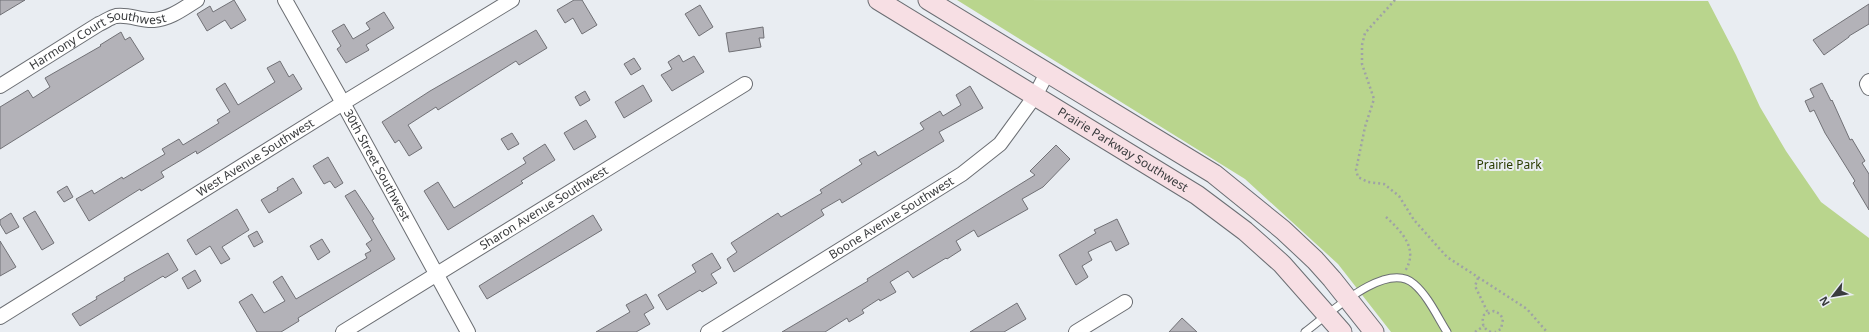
<svg xmlns="http://www.w3.org/2000/svg" width="1869" height="332" viewBox="0 0 1869 332" font-family="'Noto Sans',sans-serif">
<rect width="100%" height="100%" fill="#e9edf2"/>
<path fill="#b9d58d" d="M 957,0 L 1708,1 L 1736,55 L 1760,107 L 1786,151 L 1821,202 L 1869,238 L 1869,332 L 1391,332 L 1338,264 L 1245,179 Z"/>
<path fill="#b3b2b8" stroke="#717176" d="M 0,0 L 25,0 L 0,15 Z
M 234,0 L 246,20 L 231,29 L 225,20 L 207,31 L 197,14 L 210,6 L 213,12 Z
M 574,0 L 582,0 L 597,25 L 582,34 L 573,18 L 565,23 L 557,10 Z
M 1869,4 L 1869,24 L 1849,36 L 1849,37 L 1824,55 L 1813,40 Z
M 700,5 L 713,27 L 699,36 L 685,14 Z
M 384,12 L 394,28 L 366,45 L 369,50 L 346,63 L 337,49 L 341,46 L 332,31 L 344,24 L 353,39 L 370,29 L 366,23 Z
M 763,27 L 764,38 L 759,38 L 761,47 L 729,52 L 726,33 Z
M 536,30 L 547,48 L 519,65 L 516,61 L 438,110 L 436,107 L 408,125 L 422,148 L 409,156 L 399,140 L 395,143 L 382,122 L 430,91 Z
M 121,32 L 125,40 L 130,37 L 144,59 L 0,149 L 0,107 L 28,90 L 33,98 L 50,87 L 45,78 L 101,46 L 100,45 Z
M 679,55 L 683,62 L 694,56 L 704,72 L 672,91 L 661,75 L 672,69 L 668,62 Z
M 634,58 L 641,69 L 631,75 L 624,64 Z
M 280,61 L 289,77 L 293,74 L 302,89 L 197,154 L 196,151 L 161,172 L 164,177 L 141,191 L 140,189 L 89,221 L 76,199 L 92,190 L 94,194 L 122,177 L 123,179 L 165,154 L 162,149 L 179,139 L 183,145 L 219,123 L 217,120 L 230,112 L 216,89 L 225,83 L 238,105 L 275,82 L 267,68 Z
M 1822,83 L 1831,101 L 1832,100 L 1850,140 L 1852,139 L 1865,161 L 1862,163 L 1869,174 L 1869,210 L 1853,183 L 1855,181 L 1825,133 L 1814,110 L 1810,112 L 1805,101 L 1814,97 L 1810,89 Z
M 643,85 L 652,101 L 624,118 L 615,102 Z
M 970,86 L 983,108 L 939,132 L 944,141 L 842,203 L 840,199 L 821,210 L 824,215 L 734,272 L 727,259 L 737,252 L 731,243 L 778,213 L 781,217 L 822,193 L 820,190 L 862,164 L 859,160 L 875,151 L 878,156 L 924,129 L 920,123 L 940,111 L 943,116 L 961,105 L 956,95 Z
M 585,91 L 590,100 L 580,106 L 575,97 Z
M 586,120 L 596,137 L 574,150 L 564,133 Z
M 512,133 L 519,144 L 508,150 L 501,139 Z
M 545,144 L 555,160 L 521,181 L 523,183 L 448,230 L 424,191 L 438,182 L 454,208 L 526,163 L 523,158 Z
M 1056,145 L 1070,159 L 1043,187 L 1022,199 L 1028,209 L 978,237 L 974,230 L 956,241 L 961,250 L 947,259 L 946,258 L 913,278 L 908,271 L 890,282 L 896,292 L 880,301 L 879,299 L 862,310 L 864,313 L 849,322 L 847,318 L 825,332 L 782,332 L 868,281 L 867,279 L 1035,175 L 1030,171 Z
M 328,157 L 343,183 L 335,188 L 330,181 L 324,184 L 313,166 Z
M 293,178 L 302,193 L 269,213 L 261,200 L 278,190 L 277,188 Z
M 67,186 L 73,197 L 64,202 L 57,192 Z
M 355,190 L 374,219 L 372,220 L 395,259 L 298,318 L 299,321 L 281,332 L 257,332 L 239,302 L 252,294 L 264,313 L 285,301 L 273,282 L 282,276 L 296,299 L 367,258 L 365,254 L 371,251 L 366,244 L 372,240 L 345,196 Z
M 237,209 L 249,230 L 222,247 L 230,259 L 221,264 L 210,246 L 196,255 L 187,240 Z
M 35,211 L 54,243 L 42,250 L 23,218 Z
M 11,213 L 19,227 L 6,234 L 0,224 L 0,220 Z
M 593,215 L 602,230 L 487,299 L 479,286 Z
M 1117,219 L 1129,244 L 1116,251 L 1111,241 L 1088,252 L 1092,260 L 1082,266 L 1088,277 L 1076,285 L 1059,255 L 1096,233 L 1094,230 Z
M 257,231 L 263,242 L 254,247 L 248,236 Z
M 322,239 L 330,252 L 318,260 L 310,246 Z
M 0,241 L 16,267 L 0,276 Z
M 168,253 L 178,270 L 165,278 L 163,276 L 80,326 L 72,314 L 97,299 L 96,297 L 125,280 L 124,278 Z
M 712,253 L 721,268 L 711,274 L 717,283 L 702,292 L 700,290 L 667,310 L 658,295 L 696,272 L 692,265 Z
M 195,270 L 201,281 L 188,289 L 182,278 Z
M 646,294 L 654,308 L 644,314 L 650,324 L 636,332 L 596,332 L 630,312 L 626,305 Z
M 1017,303 L 1026,319 L 1004,332 L 970,332 Z
M 1182,318 L 1197,332 L 1169,332 Z"/>
<g fill="none" stroke-linecap="round" stroke-linejoin="round">
<defs>
<path id="lane" d="M 1305,332 C 1327,316 1386,259 1414,284 C 1428,296 1437,316 1447,332"/>
<g id="street">
<path id="s1" d="M 285,0 L 343,103 L 468,332"/>
<path d="M 1869,81 L 1867,84 L 1869,88"/>
<path id="s2" d="M 0,86 L 99,24 C 104,22 111,17 116,16 C 129,14 141,21 154,20 C 170,19 184,8 197,0"/>
<path id="s3" d="M 0,317 L 343,103 L 512,0"/>
<path id="s4" d="M 343,332 L 745,84"/>
<path id="s5" d="M 708,332 L 962,174 L 1000,144 L 1035,96 L 1047,73"/>
<path d="M 1076,332 L 1125,302"/>
</g>
<g id="secondary">
<path id="s6" d="M 878,0 L 1197,195 L 1245,231 L 1282,264 L 1342,332"/>
<path d="M 928,0 L 1214,174 L 1283,230 L 1315,260 L 1332,279 L 1374,332"/>
</g>
</defs>
<use href="#lane" stroke="#6b6e73" stroke-width="9"/>
<use href="#street" stroke="#6b6e73" stroke-width="16"/>
<use href="#secondary" stroke="#6b6e73" stroke-width="21"/>
<path stroke="#9fa2a6" stroke-width="2.5" stroke-dasharray="2 3" stroke-linecap="butt" d="M 1395,0 L 1365,33 L 1362,45 L 1362,64 L 1374,99 L 1365,127 L 1356,170 L 1358,177 L 1368,182 L 1384,184 L 1399,196 L 1414,220 L 1447,257 L 1527,309 L 1547,332
M 1386,217 C 1402,232 1419,249 1405,271
M 1478,278 L 1475,286 L 1488,313
M 1475,332 L 1484,326
M 1491,332 C 1483,329 1481,323 1484,315 L 1494,311 L 1500,314 L 1503,319 L 1501,329 L 1495,332"/>
<use href="#lane" stroke="#fff" stroke-width="7"/>
<use href="#street" stroke="#fff" stroke-width="14"/>
<use href="#secondary" stroke="#f7dfe4" stroke-width="19"/>
</g>
<g text-anchor="middle" stroke-width="4" stroke-linejoin="round" paint-order="stroke">
<g font-size="12" fill="#393b3d" stroke="#e9edf2">
<text dy="4" stroke="none"><textPath href="#s2" startOffset="111">Harmony Court Southwest</textPath></text>
<text dy="4" stroke="none"><textPath href="#s6" startOffset="287">Prairie Parkway Southwest</textPath></text>
<text dy="4" stroke="none"><textPath href="#s3" startOffset="301">West Avenue Southwest</textPath></text>
<text dy="4" stroke="none"><textPath href="#s1" startOffset="189">30th Street Southwest</textPath></text>
<text dy="4" stroke="none"><textPath href="#s4" startOffset="236">Sharon Avenue Southwest</textPath></text>
<text dy="4" stroke="none"><textPath href="#s5" startOffset="216">Boone Avenue Southwest</textPath></text>
</g>
<g font-size="12" fill="#2a3c00" stroke="#e9edf2">
<text x="1509" y="169">Prairie Park</text>
</g>
</g>
<g transform="translate(1833 296) rotate(239)" stroke="#e9edf2" stroke-width="3" paint-order="stroke">
<path d="M0-3L7 15L0 10L-7 15Z" fill="#393b3d"/>
<text y="-6" font-size="11" font-weight="bold" text-anchor="middle" fill="#393b3d">N</text>
</g>
</svg>
